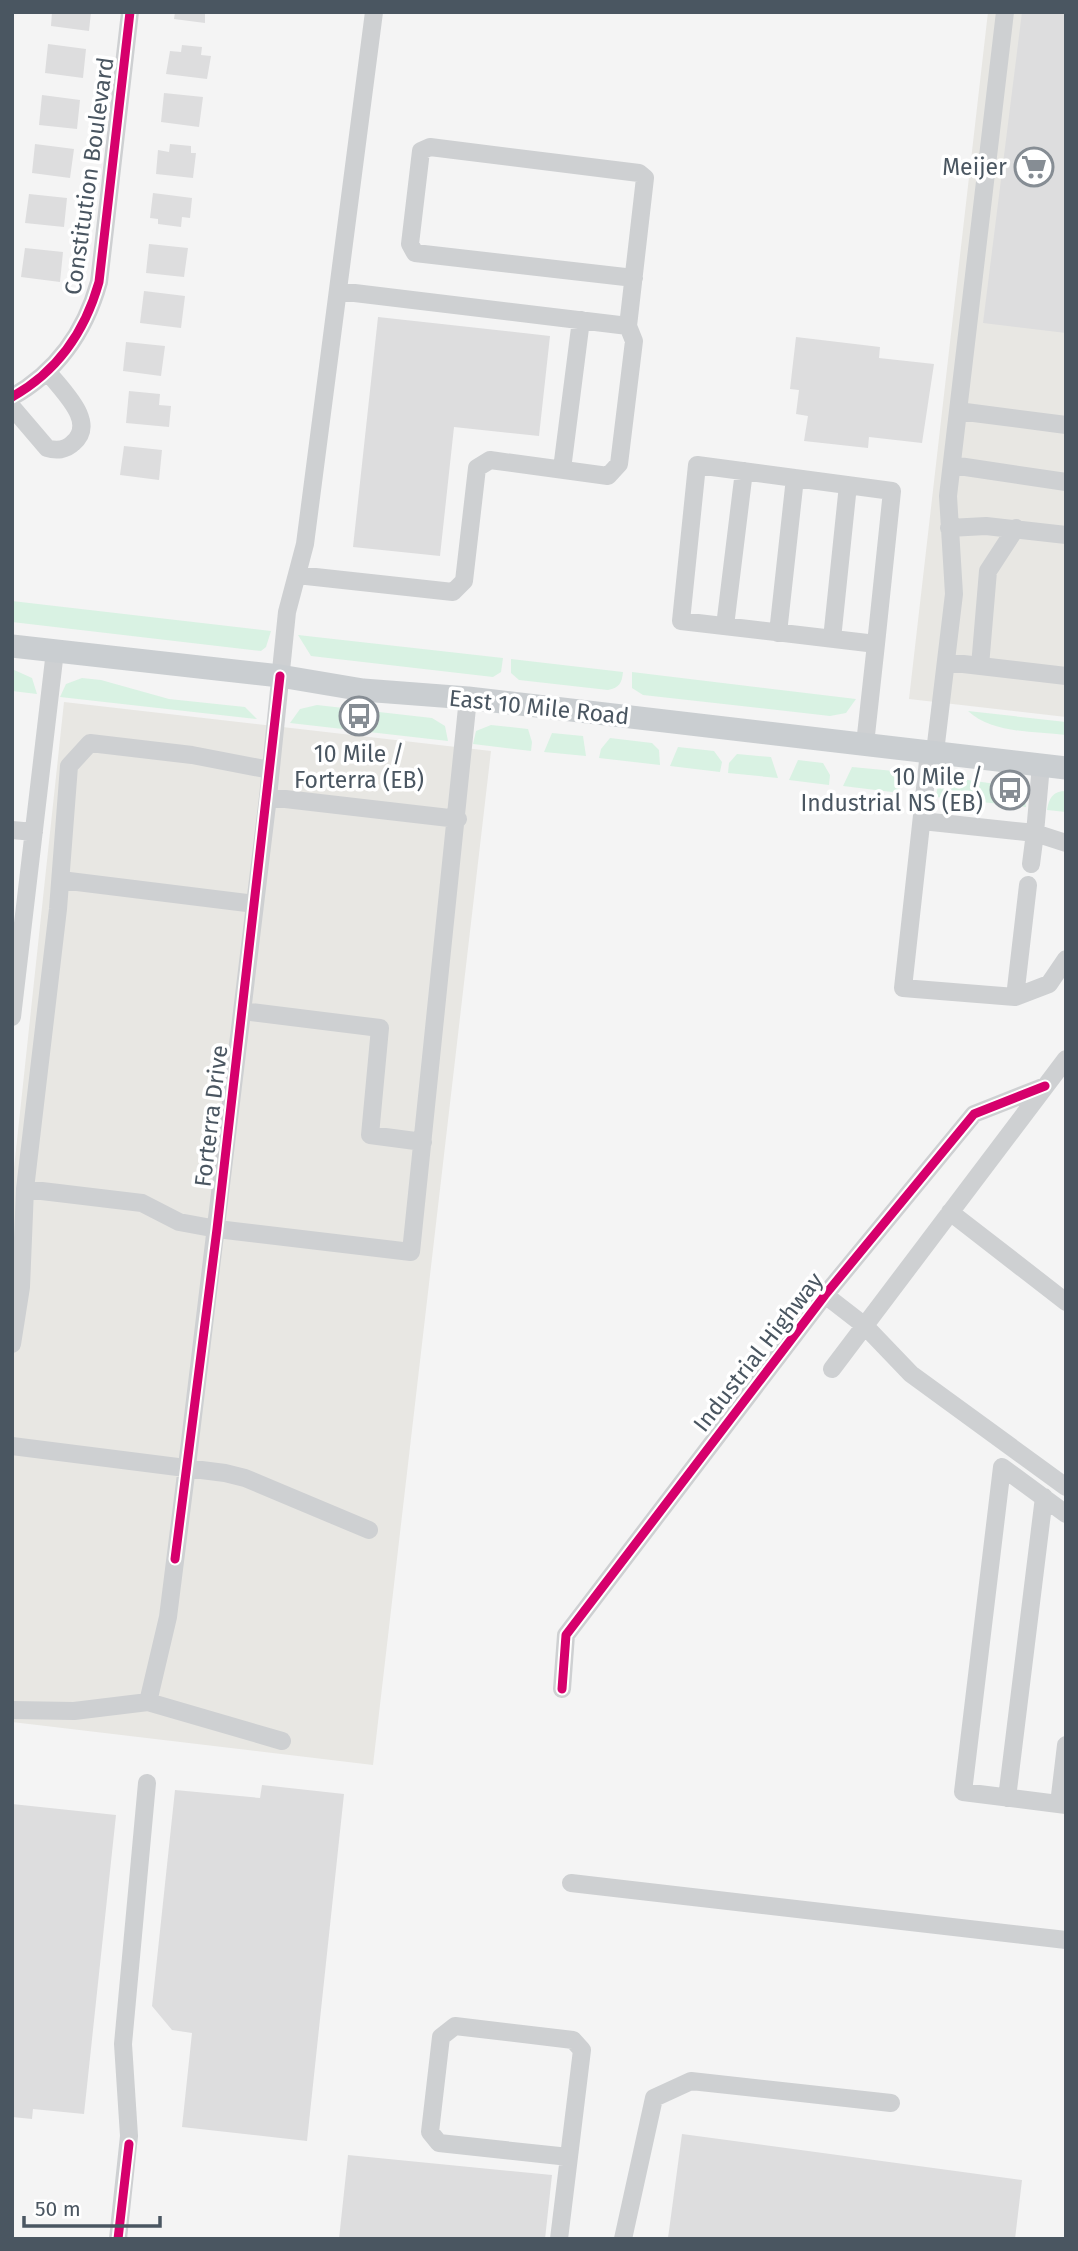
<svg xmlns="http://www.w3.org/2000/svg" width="1078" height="2251" viewBox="0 0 1078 2251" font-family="'Fira Sans',sans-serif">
<rect width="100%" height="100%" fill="#f4f4f4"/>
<path fill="#e8e7e3" d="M 988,12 L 1066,12 L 1066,717 L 909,699 Z
M 64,702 L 491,751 L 373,1765 L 12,1722 L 12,1187 Z"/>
<path fill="#d9f2e3" d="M 12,601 L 271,631 L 266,647 L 261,651 L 12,622 Z
M 298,635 L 503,658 L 501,672 L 493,677 L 311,656 Z
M 511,659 L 623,672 C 622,683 619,688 608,690 L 519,680 L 511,673 Z
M 12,669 L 32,678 L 37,694 L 12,691 Z
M 632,672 L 856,699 L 846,713 L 830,716 L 643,695 L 632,688 Z
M 82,678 L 101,680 L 169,699 L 245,707 L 257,719 L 60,697 L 66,684 Z
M 317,705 L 432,718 L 445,726 L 448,741 L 290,723 L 300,709 Z
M 968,711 L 1066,722 L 1066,735 C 1034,731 993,734 968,711 Z
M 491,725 L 528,729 L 532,742 L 531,751 L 473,744 L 476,731 Z
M 552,733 L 583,736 L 586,756 L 544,752 Z
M 610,738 L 652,743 L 659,750 L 660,765 L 599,758 L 601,749 Z
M 678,747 L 714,751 L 722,762 L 720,772 L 670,766 Z
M 737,754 L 771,757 L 778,778 L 728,773 L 729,763 Z
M 798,760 L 823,763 L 830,775 L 829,785 L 789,780 Z
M 852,767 L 894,771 L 899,777 L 900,793 L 843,786 Z
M 948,777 L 1016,787 L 1025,799 L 1026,807 L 936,797 L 938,784 Z
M 1066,791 L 1066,812 L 1047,810 C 1049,798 1053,791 1066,791 Z"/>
<path fill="#ddddde" d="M 52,12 L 91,12 L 89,31 L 51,26 Z
M 175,12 L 205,12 L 205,23 L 174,19 Z
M 1022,12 L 1066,12 L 1066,333 L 983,323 Z
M 48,44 L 86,49 L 83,78 L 45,73 Z
M 182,45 L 202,47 L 201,55 L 211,56 L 207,79 L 166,74 L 170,51 L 181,52 Z
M 164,93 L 203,97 L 199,127 L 161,122 Z
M 42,95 L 80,100 L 77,129 L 39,125 Z
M 35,144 L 74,149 L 70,178 L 32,173 Z
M 170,144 L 191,146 L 191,153 L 196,153 L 193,178 L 156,174 L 158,150 L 169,152 Z
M 153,193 L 192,198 L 190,218 L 182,217 L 181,227 L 158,224 L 158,219 L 150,218 Z
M 29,194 L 67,198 L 64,227 L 25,223 Z
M 149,244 L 188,248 L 184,277 L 146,273 Z
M 25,248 L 63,252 L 60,282 L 21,277 Z
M 144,291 L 185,296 L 181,328 L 140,323 Z
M 378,317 L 550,336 L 539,436 L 454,427 L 440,556 L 353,547 Z
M 796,337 L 880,347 L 879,358 L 934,364 L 922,443 L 869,437 L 868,448 L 804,441 L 808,416 L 796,414 L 799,390 L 790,389 Z
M 126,342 L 165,346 L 161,376 L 123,371 Z
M 129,391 L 160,394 L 159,405 L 171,406 L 169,427 L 126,423 Z
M 124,446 L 162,450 L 159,480 L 120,475 Z
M 262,1785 L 344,1794 L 307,2141 L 182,2127 L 192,2033 L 172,2030 L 152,2006 L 175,1790 L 260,1798 Z
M 12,1804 L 116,1815 L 84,2114 L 33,2109 L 32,2119 L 12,2117 Z
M 682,2134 L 1022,2180 L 1015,2239 L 668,2238 Z
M 348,2155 L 552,2175 L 545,2239 L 339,2239 Z"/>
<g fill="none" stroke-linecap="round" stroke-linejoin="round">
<path stroke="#ced0d2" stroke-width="18" d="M 338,291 L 628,326
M 12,397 C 58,371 85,332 99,282 L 130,12
M 12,407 L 47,448 C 56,451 66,450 73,443 C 98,422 61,390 48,372
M 958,411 L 1066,425
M 697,465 L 892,491 L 876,644 L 681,621 Z
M 952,465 L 1066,482
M 562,469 L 581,320
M 949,528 L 986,526 L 1066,535
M 297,575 L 453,592 L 464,581 L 477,468 L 490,460 L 608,476 L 619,464 L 634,341 L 628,326 L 645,178 L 639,173 L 430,147 L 421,151 L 410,244 L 415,253 L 634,278
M 725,626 L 744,471
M 778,633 L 795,478
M 832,639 L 848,485
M 946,662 L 1066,676
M 980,666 L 988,571 L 1016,528
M 865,744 L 876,644
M 929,752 L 903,988 L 1015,997 L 1028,885
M 935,752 L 954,594 L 948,496 L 1005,12
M 1041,765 L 1035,833 L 1066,843
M 268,797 L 458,819
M 922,821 L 1035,833 L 1031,864
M 12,830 L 34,832
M 61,880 L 255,904
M 1015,997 L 1049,984 L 1066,959
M 243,1011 L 380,1028 L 370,1135 L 423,1142
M 12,1017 L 55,651
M 25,1189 L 142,1203 L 179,1222 L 217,1229 L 411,1252 L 468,698
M 950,1212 L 1066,1302
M 825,1295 L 865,1326 L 911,1374 L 1066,1487
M 12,1344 L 21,1287 L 25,1189 L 58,909 L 69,766 L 90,743 L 192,755 L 270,770
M 832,1369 L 1066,1059
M 12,1446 L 225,1473 L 245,1478 L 369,1530
M 1066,1514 L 1002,1467 L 963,1792 L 1066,1805
M 562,1689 L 566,1635 L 825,1295 L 974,1114 L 1045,1086
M 148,1702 L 282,1741
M 12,1710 L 74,1711 L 148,1702 L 168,1617 L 187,1466 L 268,797 L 287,612 L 305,544 L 374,12
M 1007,1798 L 1044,1497
M 1059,1804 L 1066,1745
M 571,1883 L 1066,1940
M 118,2239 L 129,2136 L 123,2044 L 147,1783
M 559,2239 L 582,2050 L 573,2040 L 455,2026 L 441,2037 L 430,2132 L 439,2143 L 569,2157
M 623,2239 L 654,2098 L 691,2081 L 891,2103"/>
<path stroke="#caced1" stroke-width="23" d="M 12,646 L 280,676 L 363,690 L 468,698 L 1066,768"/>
<defs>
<path id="cycleway" d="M 12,397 C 58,371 85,332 99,282 L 130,12
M 175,1559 L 217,1229 L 280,676
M 562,1689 L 566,1635 L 825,1295 L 974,1114 L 1045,1086
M 118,2239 L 129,2144"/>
</defs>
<use href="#cycleway" stroke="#fff" stroke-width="13"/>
<use href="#cycleway" stroke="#d6006c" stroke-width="9"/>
</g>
<defs>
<symbol id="supermarket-ring" viewBox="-11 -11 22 22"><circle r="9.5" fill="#fff" stroke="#868d94" stroke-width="1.5"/><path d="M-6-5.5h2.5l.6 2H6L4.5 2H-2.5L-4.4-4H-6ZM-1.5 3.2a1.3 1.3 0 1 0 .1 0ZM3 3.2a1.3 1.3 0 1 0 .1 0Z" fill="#868d94"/></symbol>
<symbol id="bus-ring" viewBox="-11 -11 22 22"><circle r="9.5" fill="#fff" stroke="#868d94" stroke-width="1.5"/><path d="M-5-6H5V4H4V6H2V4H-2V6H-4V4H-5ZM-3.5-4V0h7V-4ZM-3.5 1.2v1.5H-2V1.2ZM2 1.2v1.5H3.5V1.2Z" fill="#868d94"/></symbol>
</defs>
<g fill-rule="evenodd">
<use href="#supermarket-ring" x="1012" y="145" width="44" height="44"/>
<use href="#bus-ring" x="337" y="694" width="44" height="44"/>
<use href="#bus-ring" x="988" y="768" width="44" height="44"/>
</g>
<g text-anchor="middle" stroke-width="7" stroke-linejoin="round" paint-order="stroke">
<g font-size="23" fill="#4a5661" stroke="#fff" text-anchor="end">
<text x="1007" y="175">Meijer</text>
<text x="359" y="762" text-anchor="middle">10 Mile /<tspan x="359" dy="26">Forterra (EB)</tspan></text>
<text x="983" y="785">10 Mile /<tspan x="983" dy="26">Industrial NS (EB)</tspan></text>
</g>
<g font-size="23" fill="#4a5661" stroke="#fff">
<text transform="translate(89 176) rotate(-82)" y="8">Constitution Boulevard</text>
<text transform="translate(539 707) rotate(6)" y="8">East 10 Mile Road</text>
<text transform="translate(211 1116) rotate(-83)" y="8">Forterra Drive</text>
<text transform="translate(758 1352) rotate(-52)" y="8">Industrial Highway</text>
</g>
</g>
<rect width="1078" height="2251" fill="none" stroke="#4a5661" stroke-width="28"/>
<path d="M24 2216v10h136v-10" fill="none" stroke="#4a5661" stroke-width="3.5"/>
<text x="35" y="2216" font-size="21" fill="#4a5661" stroke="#ffffff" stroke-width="5" paint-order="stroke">50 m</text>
</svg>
